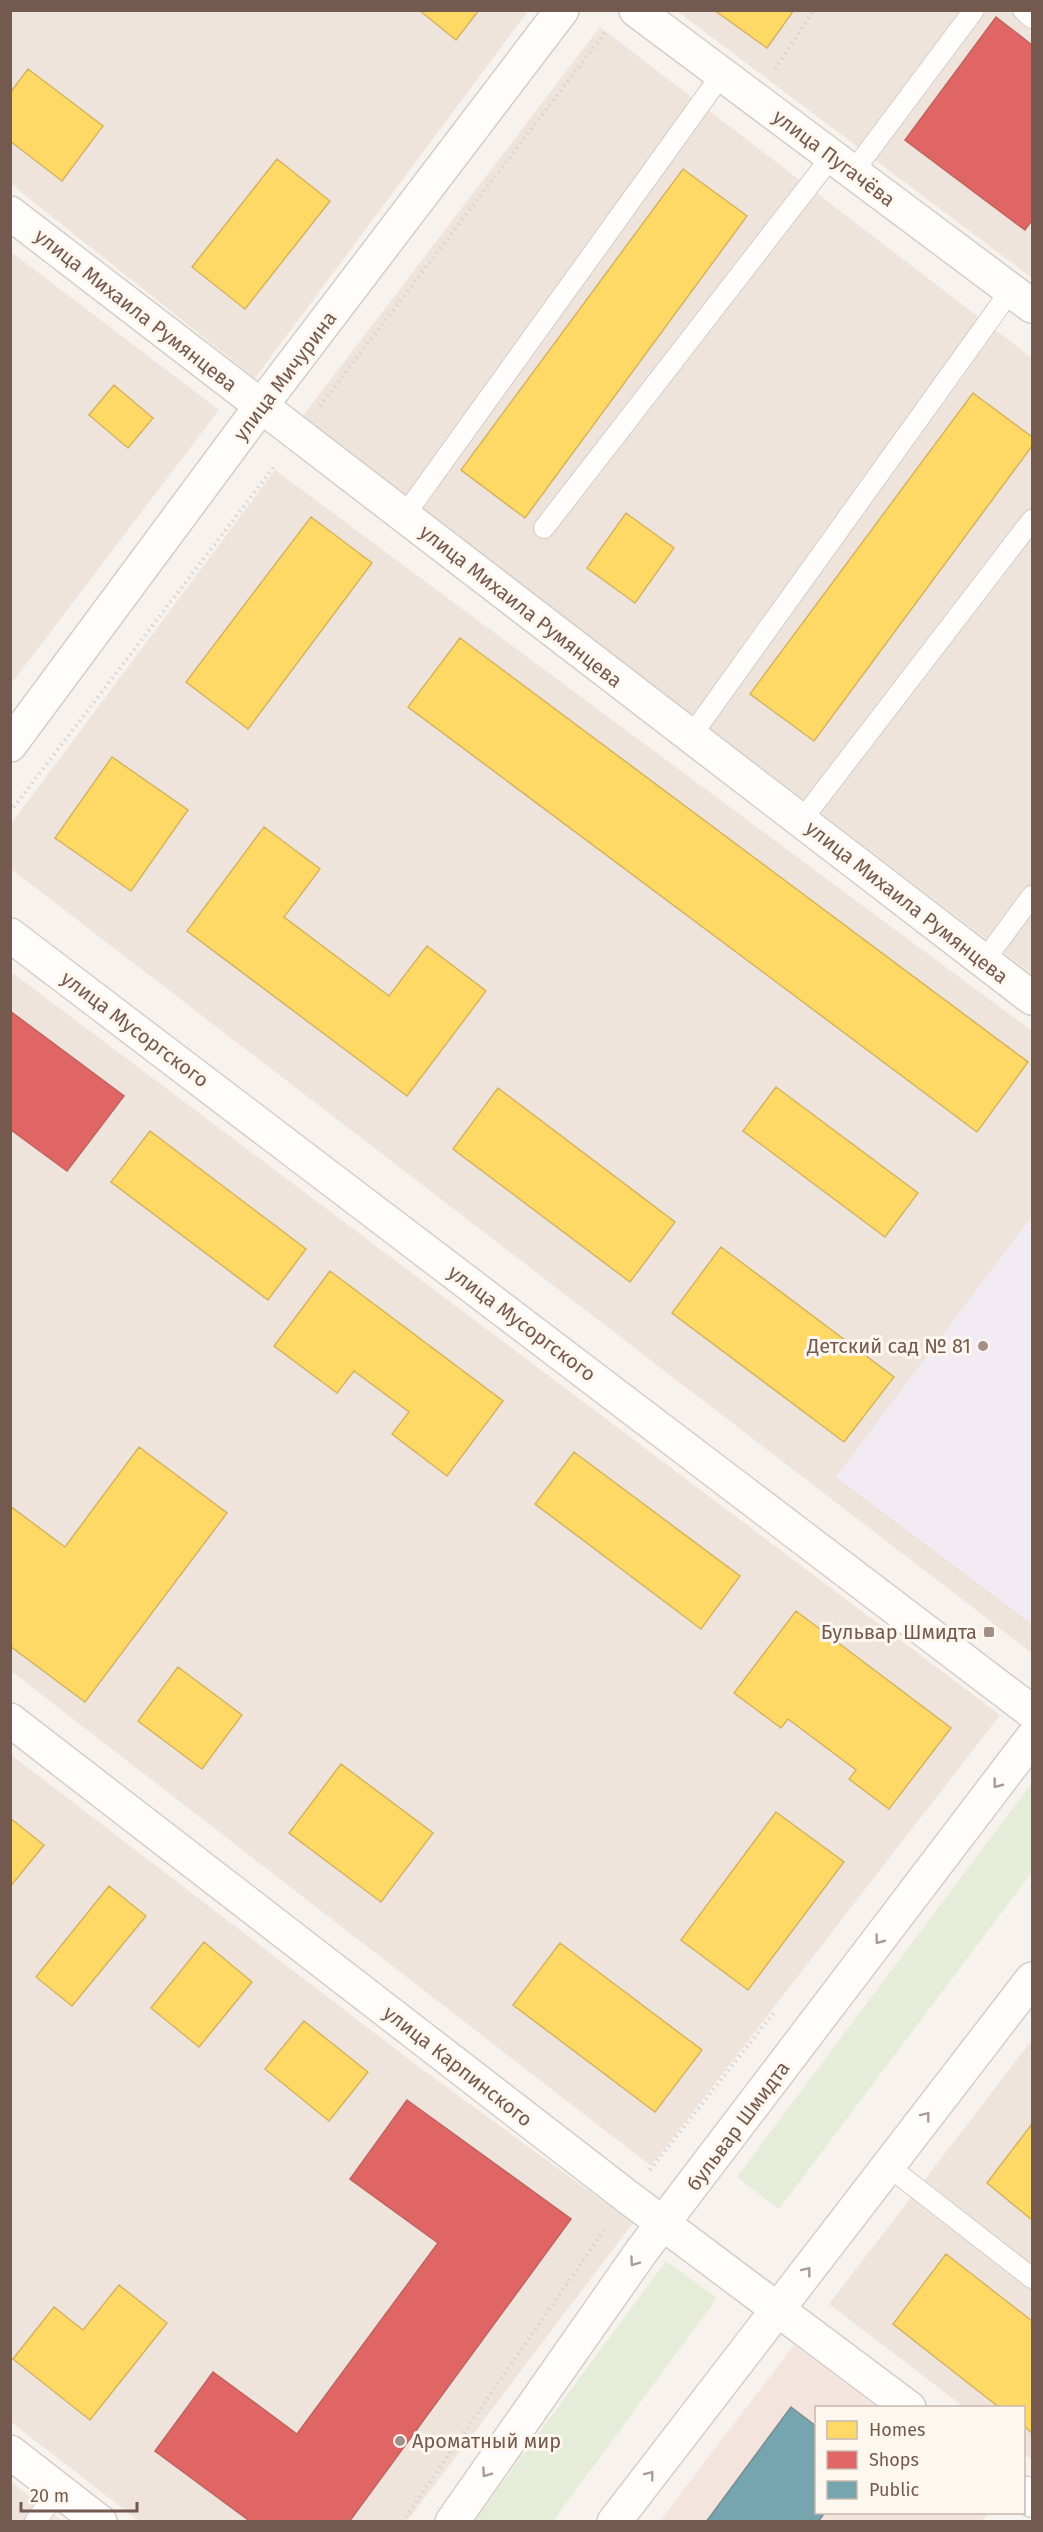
<svg xmlns="http://www.w3.org/2000/svg" width="1043" height="2532" viewBox="0 0 1043 2532" font-family="'Fira Sans',sans-serif">
<rect width="100%" height="100%" fill="#f7f2ed"/>
<path fill="#efe4db" d="M 10,11 L 528,11 L 255,378 L 11,184 Z
M 677,11 L 1032,11 L 1032,278 Z
M 600,27 L 1032,358 L 1032,974 L 302,417 Z
M 10,251 L 219,410 L 11,684 L 10,684 Z
M 275,470 L 1032,1031 L 1032,1653 L 11,869 L 10,825 Z
M 10,971 L 1000,1715 L 651,2166 L 11,1671 Z
M 10,1754 L 419,2067 L 633,2223 L 407,2521 L 139,2521 L 11,2422 Z
M 1032,2040 L 1032,2460 L 1024,2454 L 1024,2408 L 964,2407 L 829,2304 Z
M 11,2482 L 62,2521 L 11,2521 Z"/>
<path fill="#f4e4de" d="M 794,2345 L 876,2407 L 816,2408 L 816,2512 L 989,2513 L 982,2522 L 659,2522 Z"/>
<path fill="#f3ebf3" d="M 1032,1216 L 1032,1624 L 836,1477 Z"/>
<path fill="#e5ecd8" d="M 1032,1783 L 1032,1872 L 779,2209 L 737,2177 Z
M 666,2261 L 717,2298 L 553,2521 L 474,2521 Z"/>
<path fill="#ffd966" stroke="#d5b35f" stroke-width="1.5" d="M 419,10 L 479,10 L 456,40 Z
M 714,10 L 794,10 L 767,48 Z
M 28,69 L 103,126 L 62,181 L 10,141 L 10,93 Z
M 277,159 L 330,201 L 245,309 L 192,267 Z
M 683,169 L 747,216 L 525,518 L 461,470 Z
M 114,385 L 153,418 L 128,448 L 89,415 Z
M 973,393 L 1032,437 L 1032,446 L 814,741 L 750,694 Z
M 626,513 L 674,548 L 635,603 L 587,568 Z
M 311,517 L 372,563 L 248,729 L 186,682 Z
M 460,638 L 1028,1062 L 977,1132 L 408,707 Z
M 112,757 L 188,810 L 131,891 L 55,838 Z
M 264,827 L 320,869 L 284,917 L 389,996 L 427,946 L 486,991 L 407,1096 L 187,931 Z
M 776,1087 L 918,1193 L 885,1237 L 743,1131 Z
M 498,1088 L 675,1222 L 630,1282 L 453,1149 Z
M 150,1131 L 306,1249 L 268,1300 L 111,1182 Z
M 721,1247 L 894,1377 L 844,1442 L 672,1313 Z
M 330,1271 L 503,1401 L 447,1476 L 392,1434 L 409,1412 L 354,1371 L 337,1393 L 274,1346 Z
M 139,1447 L 227,1513 L 85,1702 L 10,1646 L 10,1506 L 65,1547 Z
M 574,1452 L 740,1576 L 701,1629 L 535,1504 Z
M 796,1611 L 951,1728 L 889,1809 L 849,1779 L 856,1770 L 788,1719 L 781,1728 L 734,1693 Z
M 178,1667 L 242,1715 L 202,1769 L 138,1721 Z
M 341,1764 L 433,1833 L 381,1902 L 289,1833 Z
M 776,1812 L 844,1862 L 748,1990 L 681,1940 Z
M 10,1818 L 44,1845 L 10,1887 Z
M 109,1886 L 146,1916 L 72,2006 L 36,1977 Z
M 204,1942 L 252,1982 L 199,2047 L 151,2008 Z
M 560,1943 L 702,2050 L 655,2112 L 513,2005 Z
M 304,2021 L 368,2072 L 329,2121 L 265,2069 Z
M 1032,2124 L 1032,2220 L 987,2183 Z
M 946,2254 L 1032,2321 L 1032,2433 L 1024,2426 L 1024,2408 L 1000,2408 L 893,2324 Z
M 119,2285 L 167,2323 L 90,2420 L 13,2359 L 54,2307 L 83,2330 Z"/>
<path fill="#e06666" stroke="#c0625f" stroke-width="1.5" d="M 996,17 L 1032,45 L 1032,220 L 1025,230 L 905,140 Z
M 10,1011 L 124,1096 L 67,1171 L 10,1129 Z
M 407,2100 L 571,2219 L 349,2522 L 251,2522 L 155,2451 L 213,2372 L 297,2434 L 438,2243 L 350,2179 Z"/>
<path fill="#76a5af" stroke="#758e92" stroke-width="1.5" d="M 791,2407 L 816,2426 L 816,2512 L 825,2512 L 818,2522 L 706,2522 Z"/>
<g fill="none" stroke-linecap="round" stroke-linejoin="round">
<defs>
<path id="lane" d="M 1023,10 L 1032,18
M 853,172 L 974,10
M 404,516 L 722,74
M 544,528 L 832,156
M 691,736 L 1011,290
M 801,821 L 1032,520
M 984,961 L 1032,896
M 888,2166 L 1032,2278
M 35,2522 L 59,2489"/>
<path id="street" d="M 636,10 L 1032,306
M 10,213 L 1032,998
M 10,745 L 261,406 L 562,10
M 10,1720 L 629,2198 L 909,2408
M 10,2452 L 100,2522
M 1024,2493 L 1032,2500"/>
<path id="secondary" d="M 10,935 L 1032,1712
M 452,2522 L 641,2252 L 1032,1738
M 614,2522 L 1032,1979"/>
</defs>
<use href="#lane" stroke="#d4cec8" stroke-width="22"/>
<use href="#street" stroke="#d4cec8" stroke-width="36"/>
<use href="#secondary" stroke="#d6ceca" stroke-width="36"/>
<path stroke="#dad2cf" stroke-width="4" stroke-dasharray="1.5 4.5" stroke-linecap="butt" d="M 775,69 L 814,10
M 320,406 L 607,30
M 10,812 L 276,464
M 650,2170 L 775,2011
M 402,2522 L 607,2226"/>
<use href="#lane" stroke="#fefdfc" stroke-width="20"/>
<use href="#street" stroke="#fefdfc" stroke-width="33"/>
<use href="#secondary" stroke="#fefdfc" stroke-width="33"/>
</g>
<defs><path id="oneway-chevron" d="M-2-3.5L2.5 0L-2 3.5" fill="none" stroke-width="1.6" stroke-linecap="round" stroke-linejoin="round" transform="scale(1.5)"/></defs>
<g stroke="#ab9b94">
<use href="#oneway-chevron" transform="translate(997 1784) rotate(127)"/>
<use href="#oneway-chevron" transform="translate(879 1940) rotate(127)"/>
<use href="#oneway-chevron" transform="translate(926 2116) rotate(-52)"/>
<use href="#oneway-chevron" transform="translate(634 2262) rotate(125)"/>
<use href="#oneway-chevron" transform="translate(807 2271) rotate(-52)"/>
<use href="#oneway-chevron" transform="translate(486 2473) rotate(125)"/>
<use href="#oneway-chevron" transform="translate(650 2475) rotate(-52)"/>
</g>
<g fill="#a28f86" stroke="#fef7ef" stroke-width="2">
<circle cx="983" cy="1346" r="6"/>
<rect x="983" y="1626" width="12" height="12" rx="3"/>
<circle cx="400" cy="2441" r="6"/>
</g>
<g text-anchor="middle" stroke-width="6" stroke-linejoin="round" paint-order="stroke">
<g font-size="20" fill="#74594e" stroke="#fef7ef">
<text transform="translate(834 158) rotate(37)" y="7">улица Пугачёва</text>
<text transform="translate(136 310) rotate(38)" y="7">улица Михаила Румянцева</text>
<text transform="translate(285 376) rotate(-53)" y="7">улица Мичурина</text>
<text transform="translate(521 606) rotate(38)" y="7">улица Михаила Румянцева</text>
<text transform="translate(907 902) rotate(38)" y="7">улица Михаила Румянцева</text>
<text transform="translate(135 1029) rotate(37)" y="7">улица Мусоргского</text>
<text transform="translate(522 1323) rotate(37)" y="7">улица Мусоргского</text>
<text transform="translate(458 2066) rotate(38)" y="7">улица Карпинского</text>
<text transform="translate(738 2126) rotate(-53)" y="7">бульвар Шмидта</text>
</g>
<g font-size="20" fill="#74594e" stroke="#fef7ef" text-anchor="end">
<text x="971" y="1353">Детский сад № 81</text>
<text x="977" y="1639">Бульвар Шмидта</text>
<text x="412" y="2448" text-anchor="start">Ароматный мир</text>
</g>
</g>
<rect width="1043" height="2532" fill="none" stroke="#74594e" stroke-width="24"/>
<rect x="815" y="2406" width="210" height="108" fill="#fef7ef" stroke="#c7b8af" stroke-width="1.5"/>
<rect x="827" y="2421" width="30" height="18" fill="#ffd966" stroke="#c7b8af" stroke-width="1.5"/>
<text x="869" y="2436" font-size="18" fill="#74594e">Homes</text>
<rect x="827" y="2451" width="30" height="18" fill="#e06666" stroke="#c7b8af" stroke-width="1.5"/>
<text x="869" y="2466" font-size="18" fill="#74594e">Shops</text>
<rect x="827" y="2481" width="30" height="18" fill="#76a5af" stroke="#c7b8af" stroke-width="1.5"/>
<text x="869" y="2496" font-size="18" fill="#74594e">Public</text>
<path d="M21 2502v9h116v-9" fill="none" stroke="#74594e" stroke-width="3"/>
<text x="30" y="2502" font-size="18" fill="#74594e" stroke="#fef7ef" stroke-width="4.5" paint-order="stroke">20 m</text>
</svg>
